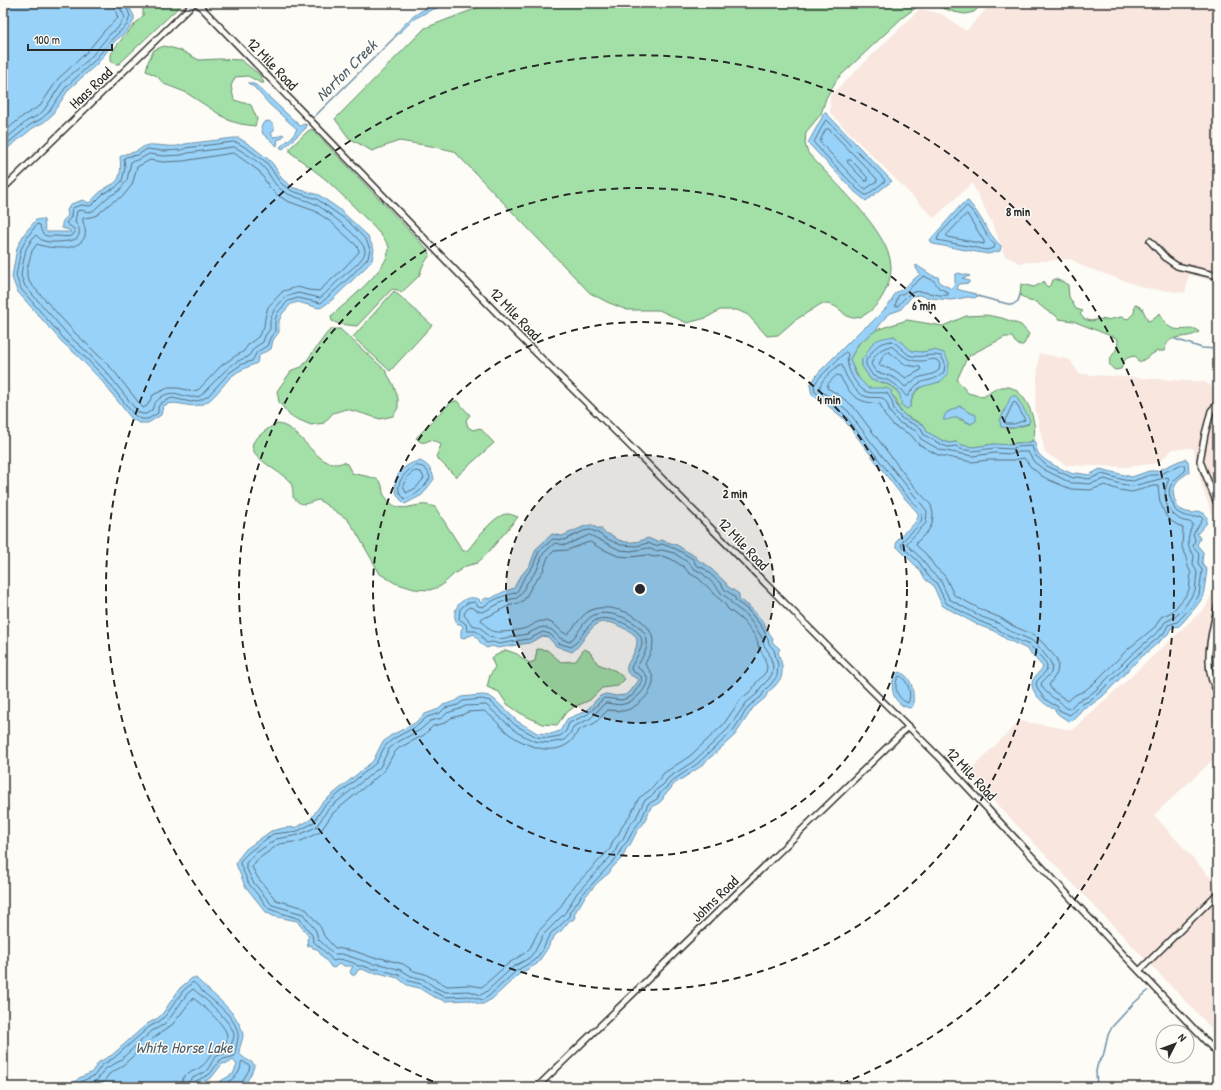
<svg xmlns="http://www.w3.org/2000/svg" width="1221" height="1090" viewBox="0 0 1221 1090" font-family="'Patrick Hand',sans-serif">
<rect width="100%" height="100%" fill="#fdfcf7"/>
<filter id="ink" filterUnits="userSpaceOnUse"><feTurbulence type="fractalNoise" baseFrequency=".025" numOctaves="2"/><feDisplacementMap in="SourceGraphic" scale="8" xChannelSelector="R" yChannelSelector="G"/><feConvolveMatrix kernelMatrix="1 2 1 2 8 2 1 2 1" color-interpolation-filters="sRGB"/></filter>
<g filter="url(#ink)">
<path fill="#f8e6df" d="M 992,3 L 1218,3 L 1218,283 L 1189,274 L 1185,293 L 1145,288 L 1082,266 L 1071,259 L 1020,263 L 1005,256 L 994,227 L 972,183 L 934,218 L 830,113 L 830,96 L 920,9 L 942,14 L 966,31 Z
M 1039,353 L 1070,360 L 1079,374 L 1205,382 L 1218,391 L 1218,532 L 1203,489 L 1193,448 L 1173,449 L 1158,463 L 1128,467 L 1066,465 L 1045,453 L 1035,407 Z
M 1218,562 L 1218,755 L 1154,815 L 1218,886 L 1218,1035 L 967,773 L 1020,721 L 1073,730 L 1205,608 L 1212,594 Z"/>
<path fill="#a2e0a7" stroke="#668669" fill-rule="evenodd" d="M 141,3 L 182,3 L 181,5 L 119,64 L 115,64 L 111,61 C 111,59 111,57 111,55 C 112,49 137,21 143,16 L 143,9 Z
M 490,3 L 983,3 L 974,12 L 965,14 L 954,12 L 940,7 L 927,5 L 917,7 L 903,17 L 837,79 L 826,98 L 821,114 L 806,132 L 805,144 L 808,153 C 832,180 882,225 890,259 C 893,273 889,285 882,297 C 877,306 867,316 856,318 C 846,319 843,311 836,307 C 832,304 825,304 821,304 L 794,321 L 778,335 L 767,336 L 748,315 L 737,310 L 720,310 L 706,318 L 687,323 L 659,310 L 627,310 L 607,302 L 590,293 L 454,151 L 431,146 L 399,141 L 372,151 L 349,138 L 335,119 L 425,28 Z
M 164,46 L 180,50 L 199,60 L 220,59 L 241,60 L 260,75 L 264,83 L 261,83 L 248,76 L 235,77 L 231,86 L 234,100 L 251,105 L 257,119 L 255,126 L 241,124 L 230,121 L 185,92 L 164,84 L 157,76 L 146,71 L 148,62 L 154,50 Z
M 312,129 L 429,251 L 430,255 L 423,265 L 419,276 L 401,293 L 398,290 L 392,289 L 357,326 L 339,324 L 332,321 L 331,316 C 345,304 385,271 388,253 C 389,251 389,249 389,247 C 387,237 334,187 324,178 C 313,169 301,161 290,152 L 290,148 L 308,131 Z
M 1055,279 L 1063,282 L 1068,285 L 1069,297 L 1076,309 L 1083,311 L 1080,314 L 1084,319 L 1091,321 L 1099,319 L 1107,320 L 1121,317 L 1128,319 L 1134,313 L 1135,305 L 1136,305 L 1142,308 L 1148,321 L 1151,320 L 1160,313 C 1169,334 1177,329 1196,329 L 1199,332 C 1185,341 1169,331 1164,351 L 1157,351 L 1140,362 L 1138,362 L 1137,358 L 1135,356 C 1123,358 1125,360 1121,369 L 1115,370 C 1104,363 1112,357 1116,350 C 1117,348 1118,343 1118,340 L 1116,338 L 1073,321 L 1059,319 L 1054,314 L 1047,311 L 1036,302 L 1029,301 L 1020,295 L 1021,284 L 1034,287 L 1042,283 L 1044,281 L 1045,285 L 1048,287 L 1052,283 L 1053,280 Z
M 394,291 L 432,325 L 390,371 L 353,337 Z
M 986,315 L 1002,318 L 1021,325 L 1029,334 L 1024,344 L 1020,346 L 1015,342 L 1012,337 L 1005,337 L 970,355 L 965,362 L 957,380 L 968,393 L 983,397 C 991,392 999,385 1009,387 C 1027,391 1039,425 1033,440 L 1028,443 L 1016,443 L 1012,445 L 1000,445 L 995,444 L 973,447 L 961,445 L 956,442 L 949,443 L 943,441 L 927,432 L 924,425 L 904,415 L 898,407 L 896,399 L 891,394 L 877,389 L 868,388 L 861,382 L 852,365 L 850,359 L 856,348 L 860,342 L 876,330 L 907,320 L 943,326 L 966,316 ZM 894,336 C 911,351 911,355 934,350 L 940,382 C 922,385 914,387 910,407 C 894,389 896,385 871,380 L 862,366 L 862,359 L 869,352 ZM 960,406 L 964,408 L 968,412 L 976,415 L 971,424 C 963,420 954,418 946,413 ZM 1005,411 L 1029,424 L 1014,428 L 1007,428 L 1000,421 Z
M 332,329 L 340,329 L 385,370 L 393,384 L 398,398 L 398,408 L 393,416 L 380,419 L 361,413 L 346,409 L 333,413 L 324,423 L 311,425 L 290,416 L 279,402 L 277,391 L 292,370 L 302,367 L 327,333 Z
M 454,401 L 457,401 L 470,415 L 466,420 L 468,427 L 473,430 L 480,428 L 494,443 L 456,477 L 436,457 L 441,445 L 438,442 L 430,440 C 424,443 421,444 416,438 L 450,403 Z
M 277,424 C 299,425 314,463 335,464 C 338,464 342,463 344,462 L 347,464 L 352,473 C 360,476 377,476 381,483 C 383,486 382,492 384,495 C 386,498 392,505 395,506 C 408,512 418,500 435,507 L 463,551 L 468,550 C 476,540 495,513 508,514 C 511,514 515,516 518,517 L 486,555 L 477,563 L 466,566 L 454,574 L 441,586 L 430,590 L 414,589 L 395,583 L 380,574 L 355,530 L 347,519 L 319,500 C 307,502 303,509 293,497 C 293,493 293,486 290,482 C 284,473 247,457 253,443 C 254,440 257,438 259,436 C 265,431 269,427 277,424 Z
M 537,649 L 547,650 L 561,662 L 576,661 L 584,649 L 589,651 L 598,664 L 616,671 L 625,679 L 618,686 L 602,688 L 590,700 L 574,707 L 565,714 L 557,725 L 542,724 L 520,713 L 507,704 L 499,692 L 487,687 L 490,675 L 495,667 L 491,658 L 506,650 L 517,654 L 529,663 L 535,661 Z"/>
<path fill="#98d2f8" stroke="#6c8fa6" d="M 3,3 L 127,3 L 134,16 L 134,20 L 130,27 L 123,35 L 116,40 L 97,64 L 69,89 L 51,116 L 44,122 L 33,128 L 3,152 Z
M 441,3 L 452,3 L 431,10 L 414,19 L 393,39 C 404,21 421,8 441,3 Z
M 248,83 L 250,83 L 256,85 L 300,126 L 304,124 L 307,125 L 306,128 L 284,148 L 282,149 L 280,147 L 293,136 L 297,129 L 270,105 L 254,87 Z
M 825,112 L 892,181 L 866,201 L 855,192 L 808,143 Z
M 269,121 C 272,123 276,127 273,132 L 271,133 L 273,137 L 280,136 L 282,134 L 284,135 L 281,139 L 278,139 L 277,146 L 263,134 L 261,127 L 264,122 Z
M 234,138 L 239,138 L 250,145 L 268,159 L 273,164 L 282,179 L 294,188 L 319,195 L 339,209 L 367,235 L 374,249 L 372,260 L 367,266 L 332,300 L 322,307 L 319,308 L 298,302 L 291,304 L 282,314 L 279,321 L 279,332 L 273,340 L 271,349 C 262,354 259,352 257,363 C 248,367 239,370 232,376 C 223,384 214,400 203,404 C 187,410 178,398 163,406 L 161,415 L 148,423 L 139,423 L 131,418 L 101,380 L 79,357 L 62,342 L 17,291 L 12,277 L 17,248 L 24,234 L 36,220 L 41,219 L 44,220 L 45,230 L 47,232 L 71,232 L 69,230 L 62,228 C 61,222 64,219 68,216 L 67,210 L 71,204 L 83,200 L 89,203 C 94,199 98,193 103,190 C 106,187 108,187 111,185 C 122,181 121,167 120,157 C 125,152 130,154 137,151 C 141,149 143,146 148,145 C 158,144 175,149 185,144 Z
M 968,201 C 981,215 987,233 1001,246 L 1000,251 L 988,254 L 933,244 L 930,240 L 962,204 Z
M 916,265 L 933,276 L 938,277 L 940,283 L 952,289 L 955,284 L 955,275 L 958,273 L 970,276 L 962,278 L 969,281 L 969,283 L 959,284 L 957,289 L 963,291 L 976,294 L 977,296 L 975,298 L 968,297 L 951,300 L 931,298 L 919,295 L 912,296 L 900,310 L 888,314 L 876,330 L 858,344 L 850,359 L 852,365 L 856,375 L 868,388 L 886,388 L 892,391 L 891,394 C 896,400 894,399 897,406 C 901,416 914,421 924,425 L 927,432 L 943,441 L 949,443 L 956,442 L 961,445 L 973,447 L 995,444 L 1012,445 L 1016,443 L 1025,443 L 1034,441 C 1036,444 1036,449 1038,453 C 1044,462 1064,470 1073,474 L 1077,473 L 1089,475 L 1100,469 L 1132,477 L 1149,471 L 1157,471 L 1179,461 L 1186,459 L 1188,461 L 1189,472 L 1178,480 L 1173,490 L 1174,498 L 1178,508 L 1186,512 L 1194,513 L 1199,511 L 1205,514 L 1207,518 L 1206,524 L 1197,534 L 1200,538 L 1197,545 L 1203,552 L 1202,563 L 1207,570 L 1203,597 L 1195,608 L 1183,622 L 1179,626 L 1171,628 L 1168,634 L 1137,661 L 1103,696 L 1091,705 L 1083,708 L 1079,713 L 1070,722 C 1065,718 1056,715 1055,709 C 1046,707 1031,693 1032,683 C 1033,677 1040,672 1043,667 L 1027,649 L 1006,639 L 994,631 L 978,625 L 943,606 L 941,603 L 933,585 L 926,580 L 919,569 L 896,546 C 896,532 920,527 918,513 L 899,492 L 842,417 L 827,405 L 812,395 L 810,385 L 819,372 L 860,331 L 871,323 L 886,308 L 891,302 L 895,293 L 901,290 L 920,274 L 916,268 Z
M 894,336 L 912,351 L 922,352 L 934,350 L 944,353 L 949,362 L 948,374 C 945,377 942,381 939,382 C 921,388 914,384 910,407 L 907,409 L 901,405 C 902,386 886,383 871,380 L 862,366 L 862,359 C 867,354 867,352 871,346 C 875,338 886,338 894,336 Z
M 1011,396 L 1016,396 L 1030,420 L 1029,423 L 1014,428 L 1001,427 L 1000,421 Z
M 960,406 L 964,408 L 968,412 L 976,415 L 976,421 L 971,424 C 966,421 960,417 954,418 C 949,419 948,420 943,420 L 946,413 Z
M 420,461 C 429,465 432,470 434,479 L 422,495 L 405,504 C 385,488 398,464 420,461 Z
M 590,525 L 593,525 L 596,528 L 601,528 C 603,533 606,533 611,535 C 614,536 616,539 619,540 C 628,544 639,542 648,538 L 657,542 L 661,540 L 677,545 L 686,551 L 690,553 L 696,557 L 699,561 L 707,565 L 726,583 L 727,586 L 739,594 L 739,598 L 746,605 L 748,605 L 761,619 L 773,639 L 772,642 L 780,649 L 778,652 L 782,665 L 782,673 L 781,678 L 775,686 L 768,692 L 765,698 L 753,708 L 735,735 L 700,767 L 674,784 L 669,791 L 664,795 L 663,799 L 659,803 L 651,807 L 644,823 L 637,831 L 630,845 L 626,849 L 623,857 L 612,868 L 609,873 L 597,883 L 584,898 L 580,905 L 574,914 L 575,917 L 573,920 L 570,920 L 561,931 L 555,935 L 553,939 L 550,941 L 549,946 L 537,964 L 519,974 L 492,999 L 483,1004 L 479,1004 L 469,1000 L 445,1001 L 432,996 L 419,988 L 407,985 L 398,978 L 379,973 L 371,973 L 362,969 L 358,970 L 355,975 L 352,975 L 350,972 L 353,966 L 344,966 L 340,963 L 334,968 L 331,967 C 327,960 321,956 317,949 L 313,948 L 311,945 L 308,946 L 307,939 L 309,937 L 297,921 L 273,916 L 266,912 L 245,886 L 236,864 L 238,859 L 246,849 L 271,831 L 284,828 L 297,827 L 310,820 L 321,804 L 373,761 L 382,743 L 390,736 L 415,723 L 425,714 L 439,709 L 443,705 L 456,701 L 461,697 L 482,695 L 489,696 L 495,700 L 517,721 L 537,733 L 551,734 L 560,731 L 567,719 L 586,711 L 600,696 L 606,694 L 616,696 L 625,695 L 630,692 L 639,680 C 635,676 628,676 627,671 C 626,667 628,663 630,660 C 644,636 636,634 615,624 C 610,622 601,621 597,624 C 586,631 583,644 572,652 L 556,646 L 548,637 L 543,636 L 529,643 L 498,648 L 492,646 L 487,648 C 480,645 479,639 474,634 L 464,638 L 461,637 L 461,630 L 463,627 L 461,624 L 458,624 C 451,616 456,603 466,599 C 469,597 475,598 479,599 L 480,602 L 482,603 L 483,600 L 486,598 L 490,599 L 503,592 L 514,588 L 519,578 L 530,565 L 536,549 L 552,534 L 562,536 L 583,527 Z
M 900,672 C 913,678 914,692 913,706 L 910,708 C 893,705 889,688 895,674 Z
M 192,978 L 196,978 C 210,993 240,1013 243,1035 C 243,1041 239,1046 239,1053 C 252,1068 261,1056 247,1081 L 251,1087 L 210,1087 L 233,1074 L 237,1065 L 233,1060 L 229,1063 L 222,1064 L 212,1077 L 194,1087 L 69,1087 L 79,1078 L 91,1073 L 99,1062 L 112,1055 L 147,1024 L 158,1018 L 163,1013 L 180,988 Z"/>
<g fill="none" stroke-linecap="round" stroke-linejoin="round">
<path stroke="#576e7d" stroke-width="1" d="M 826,120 L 828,121 L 885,180 L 884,182 L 867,195 L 865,195 L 857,189 L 814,143 Z
M 826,129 L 829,129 L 877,179 L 877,181 L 866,189 L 861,186 L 820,142 Z
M 3,133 L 23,116 L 40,106 L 58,79 L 86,53 L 105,30 L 118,18 L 113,3
M 3,141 L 27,121 L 39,115 L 44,110 L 62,83 L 91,57 L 110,34 L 117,29 L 125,17 L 120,8 L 119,3
M 234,142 L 238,143 L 248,149 L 266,162 L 270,167 L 279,181 L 283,185 L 292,191 L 317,199 L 321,202 L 349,222 L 366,240 L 370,249 L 368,258 L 350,277 L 321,303 L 298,298 L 288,301 L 278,312 L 275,320 L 275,331 L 270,338 L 267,346 L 257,352 L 252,361 L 242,364 L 229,373 L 208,396 L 201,400 L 191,402 L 172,398 L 161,403 L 158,407 L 158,413 L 148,419 L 140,419 L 134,415 L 104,377 L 82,354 L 65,340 L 21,289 L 16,276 L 21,249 L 28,236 L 37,224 L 40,225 C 42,238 46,236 56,236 C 62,236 68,238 73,235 L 75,232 L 74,229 L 66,223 L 71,217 L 72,208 L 81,205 L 91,206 L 104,193 L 115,188 L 122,181 L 125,168 L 124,159 L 125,157 L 138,155 L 147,149 L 163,151 L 182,150 L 186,148 Z
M 3,147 L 30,125 L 41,119 L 48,113 L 66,87 L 94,61 L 113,38 L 127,25 L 130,16 L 125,3
M 234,147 C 240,149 262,164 266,170 C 272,178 274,185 283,191 C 293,198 306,199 317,205 C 326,210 364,240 365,250 C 366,259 348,272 342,277 C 334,284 328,292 320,298 L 298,293 L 285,297 L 274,310 L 270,320 L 270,329 L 265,336 L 263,342 L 254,348 L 248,357 C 230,362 221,376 209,387 C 206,390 203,394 200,396 C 192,399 186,396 178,394 C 166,391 155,399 152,410 L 146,414 L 142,414 L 138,412 L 108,374 L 85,350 L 69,336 L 25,286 L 21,276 L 22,268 L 26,249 L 32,239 L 36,235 C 38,237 41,240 44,241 C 50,243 70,242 76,239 C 82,233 79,228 75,222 L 77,211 L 81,210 L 88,212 L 93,211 L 108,197 L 119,191 L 127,180 L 131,162 L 140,159 L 149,154 L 163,156 L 182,155 L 188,153 Z
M 234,153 L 259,171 L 270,188 L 276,194 L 287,201 L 315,211 L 331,222 L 356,245 L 359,250 L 359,252 L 343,269 L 319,291 L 308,290 L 298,287 L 283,291 L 268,307 L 265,318 L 264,327 L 258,337 L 249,344 L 243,352 L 237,355 L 222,365 L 198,390 L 192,391 L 178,388 L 168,388 L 153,395 L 147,406 L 143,408 L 113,370 L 89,346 L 74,332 L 30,283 L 27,276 L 27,269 L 32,251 L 37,244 C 49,249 80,252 85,236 C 87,229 82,224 83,218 L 91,217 L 97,215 L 112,202 L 123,196 L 132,185 L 137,167 L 150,160 L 163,162 L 183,161 Z
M 848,160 L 851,160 L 868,178 L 868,181 L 865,181 L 848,163 Z
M 967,206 C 979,215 984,235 995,245 L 994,248 L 987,250 L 937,240 L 939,235 Z
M 967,214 L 984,241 L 984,244 L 947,237 L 947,235 Z
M 924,276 L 934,281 L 939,288 L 948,292 L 948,295 C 936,297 921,288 911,293 C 908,294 900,303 898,306 L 895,306 L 898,296 L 904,293 Z
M 892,341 C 898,344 903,351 909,355 C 918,359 930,353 941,356 L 945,363 L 944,372 C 931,386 920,374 908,396 L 906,396 C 894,381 891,381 873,376 L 866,365 L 866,360 C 877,348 873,344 892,341 Z
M 891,346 C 902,354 907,362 922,361 C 927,361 932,358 937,360 L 940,364 L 939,370 C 934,375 926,375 918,378 C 913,380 910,385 905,387 C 897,377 888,375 876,372 L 871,364 C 875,354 880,348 891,346 Z
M 846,352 L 848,354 C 844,365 856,388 867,392 C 873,394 880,392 887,393 L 892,401 L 894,410 L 901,418 L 921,428 L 924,435 L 942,445 L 948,447 L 956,446 L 960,449 L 973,451 L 995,448 L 1012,449 L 1016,447 L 1032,446 L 1035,455 L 1047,466 L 1073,478 L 1077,477 L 1089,479 L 1102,474 L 1124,480 L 1133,481 L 1150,475 L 1158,475 L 1180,465 L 1184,465 L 1185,471 C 1179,477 1174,478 1170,487 C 1168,492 1170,498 1172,502 C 1174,505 1174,509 1176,511 C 1183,517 1192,518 1200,516 L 1203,519 L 1193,534 L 1195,539 L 1193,546 L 1199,553 L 1198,563 L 1202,570 L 1199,595 L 1192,606 L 1180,619 L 1177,622 L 1168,625 L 1164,633 L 1134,658 L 1100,692 L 1089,701 L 1080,705 L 1070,715 L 1059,710 L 1057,706 L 1052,704 L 1045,699 L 1038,690 L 1036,684 L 1037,681 L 1046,671 L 1047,667 L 1046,663 L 1034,649 L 1029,645 L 1008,636 L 996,628 L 979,621 L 946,603 L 936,582 L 928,576 L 919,562 L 901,546 C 904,533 927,527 921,511 L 902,490 L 844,414 L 815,392 L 814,385 L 819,378 Z
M 889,352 L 906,365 L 920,367 L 921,370 L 906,378 L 894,370 L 880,366 L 879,364 L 884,354 Z
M 839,365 L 842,365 C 845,376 855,394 867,397 C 872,398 878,397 883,398 L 887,403 L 890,412 L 898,422 L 916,431 L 921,439 L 940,450 L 973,456 L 995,453 L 1012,454 L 1018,452 L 1028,452 L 1034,462 L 1045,470 L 1071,483 L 1078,483 L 1089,484 L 1105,479 L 1120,484 L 1133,486 L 1168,477 L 1169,479 C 1161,495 1165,511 1181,520 C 1185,522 1190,521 1193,524 C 1188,534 1185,546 1194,555 L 1193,564 L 1197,572 L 1195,591 L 1183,609 L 1175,617 L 1165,622 L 1160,630 L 1131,655 L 1097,689 L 1087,697 L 1077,701 L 1070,709 C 1064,708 1063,704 1059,701 C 1051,697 1046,693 1041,685 L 1042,682 L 1051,673 L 1052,666 L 1050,661 L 1038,646 L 1031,640 L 1010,631 L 998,623 L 982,617 L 949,599 L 940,579 L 931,572 L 922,559 L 907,545 L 907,543 L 926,523 L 927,511 L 871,442 L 848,411 L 832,398 L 820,391 C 818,381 832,371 839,365 Z
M 837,375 L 840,376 C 851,397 857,402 880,404 L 885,416 L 894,426 L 911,435 L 918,444 L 938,455 L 972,462 L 988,460 L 1013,460 L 1024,458 L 1031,467 L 1042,476 L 1049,480 L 1071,489 L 1090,490 L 1105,485 L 1119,490 L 1132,492 L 1153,486 L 1158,486 L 1160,502 L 1166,516 L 1171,521 L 1183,528 L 1182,548 L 1187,557 L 1188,567 L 1191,573 L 1189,590 L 1184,598 L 1172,612 L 1161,617 L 1155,627 L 1127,650 L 1093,684 L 1084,691 L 1075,695 L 1068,701 L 1053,691 L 1049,685 L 1057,673 L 1058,664 L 1056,658 L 1042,642 L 1034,635 L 1013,626 L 1001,618 L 984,611 L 954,595 L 945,576 L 935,567 L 926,554 L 916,545 L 916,543 L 928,531 L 932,524 L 933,514 L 931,505 L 911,483 L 853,406 L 836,393 L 827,388 L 828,384 Z
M 1014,402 L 1016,403 L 1025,420 L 1014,424 L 1006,424 L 1005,421 Z
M 414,466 C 423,465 428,469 430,478 C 424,488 416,496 405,499 C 391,488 403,474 414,466 Z
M 415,471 L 421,472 L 424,478 L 416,488 L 406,493 L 403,485 L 408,476 Z
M 591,530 L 598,533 L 605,538 L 621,545 L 636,546 L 648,543 L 655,546 L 662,544 L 676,549 L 693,559 L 696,565 L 705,569 L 722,585 L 724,589 L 734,596 L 736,601 L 748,610 C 756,620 767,630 769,644 L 774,650 L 778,665 L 777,676 L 772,683 L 765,690 L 761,697 L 749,706 L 732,732 L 697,764 L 672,781 L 666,788 L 661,792 L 657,799 L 648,804 L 641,820 L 634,829 L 627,842 L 622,847 L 619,855 L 581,896 L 577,903 L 570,911 L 569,916 L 558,928 L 552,932 L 547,939 L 545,945 L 539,955 L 533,961 L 516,971 L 489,996 L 483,1000 L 469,996 L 445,997 L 434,992 L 421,984 L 409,981 L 399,975 L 379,969 L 372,969 L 363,966 L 358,966 C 353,961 347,962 341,959 L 333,961 C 327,953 319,947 313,941 L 312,935 L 300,919 L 269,909 L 249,884 L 240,864 L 241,860 L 249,852 L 273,834 L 298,831 L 313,823 L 324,806 L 376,763 L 385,746 L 393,739 L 417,726 L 427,717 L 440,713 L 445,708 L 458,705 L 463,701 L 482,699 L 490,701 L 515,725 L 537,737 L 548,738 L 560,736 L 566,731 L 569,723 L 588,714 L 604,698 L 622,700 L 632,696 L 642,681 L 641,676 L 632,671 L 631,668 C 634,660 642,651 642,642 C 642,627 608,614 596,620 C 584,627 581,641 571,647 L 558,643 L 550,634 L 543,632 L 529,639 L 516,641 L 499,644 L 493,642 L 486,643 L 481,635 L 476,631 L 467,631 L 466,624 L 459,619 L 460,609 L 467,603 L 475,602 L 478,606 L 483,607 C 488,603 498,598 504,596 C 508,594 513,594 517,592 L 523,580 L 533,566 L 539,551 L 553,539 L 564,540 L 584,531 Z
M 590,535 L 620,550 L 631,551 L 648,548 L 655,551 L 662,550 L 674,553 L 689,563 L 693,568 L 702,573 L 717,587 L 721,593 L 729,599 L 733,605 L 745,614 L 753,624 L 763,639 L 764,645 L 769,653 L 773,666 L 772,674 L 768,680 L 761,687 L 757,694 L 746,703 L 728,729 L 694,761 L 668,778 L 663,785 L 657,789 L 654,794 L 644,801 L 636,818 L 629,826 L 623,839 L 618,844 L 615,852 L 577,893 L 565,913 L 543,935 L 535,951 L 529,958 L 513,967 L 486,992 L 481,995 L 469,991 L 446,992 L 436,988 L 423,979 L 411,976 L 401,970 L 380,964 L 373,964 L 342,954 L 334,954 L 318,939 L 316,931 L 303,914 L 272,905 L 253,882 L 246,867 L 246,863 L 253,855 L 276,839 L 299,835 L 316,827 L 328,809 L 380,767 L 389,749 L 396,743 L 420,730 L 430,721 L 442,718 L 447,713 L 460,709 L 465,706 L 486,705 L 518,733 L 534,741 L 549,743 L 564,740 L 570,734 L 573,727 L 591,718 L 605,703 C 612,703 618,706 624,704 C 634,702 652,686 646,675 C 644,671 640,670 637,667 C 641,659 648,650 647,641 C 646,623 610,608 594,615 C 582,621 578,636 569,642 L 560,638 L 552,630 L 544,627 L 539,628 L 527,634 L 516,636 L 499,639 L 489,637 L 480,627 L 472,625 L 464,615 L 465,612 L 469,607 L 473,608 L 478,611 L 483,612 L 506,600 L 517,598 L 521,594 L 527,583 L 537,570 L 543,554 L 550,547 L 555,543 L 565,545 Z
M 590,542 L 600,548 L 618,556 L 630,557 L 647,555 L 654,557 L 662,556 L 671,559 L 684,567 L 689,573 L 698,578 L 712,591 L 717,597 L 724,603 L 728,609 L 741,619 L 749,628 L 756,637 L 759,648 L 764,656 L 767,667 L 766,672 L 756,683 L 752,690 L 741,699 L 723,725 L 690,756 L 664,773 L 650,790 L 639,798 L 631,814 L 624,823 L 618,835 L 613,841 L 610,849 L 572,889 L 559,909 L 538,932 L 530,948 L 525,953 L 509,963 L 482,987 L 469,985 L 447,986 L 425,974 L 414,971 L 403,964 L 381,958 L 374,958 L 354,951 L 335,948 L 324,936 L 321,928 L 307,910 L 301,907 L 276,900 L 258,878 L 252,867 L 257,860 L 279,844 L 301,841 L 320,832 L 333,813 L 384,771 L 394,753 L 399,748 L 424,735 L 433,726 L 445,723 L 451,718 L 462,715 L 468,712 L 484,711 C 494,717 500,727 509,734 C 525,745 551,757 569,743 C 573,740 575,735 578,731 C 582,727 590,726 595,723 C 600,719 603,714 608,710 C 613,710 618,711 623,711 C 636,709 655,692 653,678 C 652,672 648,669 645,664 C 648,657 653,650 653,641 C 652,618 613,603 594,609 C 581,613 576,627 567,634 C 558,632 557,621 543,621 C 537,621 534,624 529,627 C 523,630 497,634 492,631 C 489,630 484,623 481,620 L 482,618 L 489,616 L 508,606 L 519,603 L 524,600 L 532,586 L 543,571 L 548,557 L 554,551 L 567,550 Z
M 900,676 C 909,681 912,695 908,703 C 897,699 893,687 898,677 Z
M 75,1087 L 82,1081 L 94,1076 L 102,1065 L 114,1058 L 149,1027 L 160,1021 L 166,1015 L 183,991 L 193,982 C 196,984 199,988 202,991 C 215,1003 235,1016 238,1034 C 239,1037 235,1050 235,1056 L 220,1060 L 210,1074 L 194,1082 L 192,1087
M 82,1087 L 97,1080 L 105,1069 L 118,1062 L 152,1031 L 163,1025 L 170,1018 L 187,994 L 193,989 C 202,996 235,1024 234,1036 C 233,1041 230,1047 229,1052 C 225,1054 221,1054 217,1056 C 212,1059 211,1065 208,1069 C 201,1077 188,1075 187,1087
M 98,1087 L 103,1083 L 109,1074 L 121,1067 L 151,1040 L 173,1024 L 193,998 C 200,1003 227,1026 227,1036 C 227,1039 225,1044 224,1048 C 206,1053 213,1057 202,1066 C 193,1074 182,1070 181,1087
M 217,1087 C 228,1082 241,1077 241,1063 L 242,1061 L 250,1066 L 249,1070 L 243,1080 L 246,1087"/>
<path stroke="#6c8fa6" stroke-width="1.5" d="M 313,118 L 393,39
M 977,296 L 1012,305 L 1018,301 L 1020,295
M 1175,339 L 1202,348 L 1218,349
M 1215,906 L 1218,903
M 1097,1087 L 1096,1071 L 1098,1063 L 1103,1057 L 1108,1035 L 1112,1027 L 1134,1003 L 1148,991"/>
<defs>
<path id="street" d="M 197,3 L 514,331 L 627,443 L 834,653 L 942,760 L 1122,953 L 1218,1054
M 3,189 L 194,3
M 1150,241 L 1167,259 L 1177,266 L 1218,276
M 1218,403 L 1211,411 L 1205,434 L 1200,461 L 1218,506
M 1218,605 C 1212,629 1201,671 1218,692
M 1139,971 L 1218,893
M 298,1087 L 300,1087
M 537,1087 L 909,726"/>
</defs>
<use href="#street" stroke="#2b2b2b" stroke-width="8"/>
<use href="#street" stroke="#fdfcf7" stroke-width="5"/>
</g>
</g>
<circle cx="640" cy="589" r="134" fill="#2b2b2b" fill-opacity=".12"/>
<g fill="none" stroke="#2b2b2b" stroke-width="2" stroke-dasharray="7 5">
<circle cx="640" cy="589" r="134"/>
<circle cx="640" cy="589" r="267"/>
<circle cx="640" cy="589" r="401"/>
<path d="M444 1086A534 534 0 1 1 836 1086"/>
</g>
<g text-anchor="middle" stroke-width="3" stroke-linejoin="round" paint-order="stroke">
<g font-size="15" fill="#2b2b2b" stroke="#fdfcf7">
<text transform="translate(272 64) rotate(46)" y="5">12 Mile Road</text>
<text transform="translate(91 88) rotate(-44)" y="5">Haas Road</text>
<text transform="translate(515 314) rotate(46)" y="5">12 Mile Road</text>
<text transform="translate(743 544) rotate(46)" y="5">12 Mile Road</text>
<text transform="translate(971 774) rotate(47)" y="5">12 Mile Road</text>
<text transform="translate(715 899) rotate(-44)" y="5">Johns Road</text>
</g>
<g font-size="16" font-style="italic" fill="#4c5d68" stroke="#fdfcf7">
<text transform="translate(346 70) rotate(-45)" y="6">Norton Creek</text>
<text x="184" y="1053">White Horse Lake</text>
</g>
</g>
<circle cx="640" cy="589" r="6" fill="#2b2b2b" stroke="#fdfcf7" stroke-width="2"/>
<g font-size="12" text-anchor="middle" font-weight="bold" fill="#2b2b2b" stroke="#fdfcf7" stroke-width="3" stroke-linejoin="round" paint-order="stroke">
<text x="1018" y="216">8 min</text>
<text x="924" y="310">6 min</text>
<text x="829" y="404">4 min</text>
<text x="735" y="498">2 min</text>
</g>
<rect width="1221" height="1090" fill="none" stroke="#fdfcf7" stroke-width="16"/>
<rect x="8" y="8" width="1205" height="1074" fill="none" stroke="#2b2b2b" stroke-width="1.5" filter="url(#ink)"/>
<g transform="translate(1175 1044) rotate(48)"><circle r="19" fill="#fdfcf7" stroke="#a9a8a5"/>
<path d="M0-3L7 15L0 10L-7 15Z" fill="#2b2b2b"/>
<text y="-6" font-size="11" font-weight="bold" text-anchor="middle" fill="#2b2b2b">N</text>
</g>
<path d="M28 44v6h84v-6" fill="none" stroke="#2b2b2b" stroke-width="2"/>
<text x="34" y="44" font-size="12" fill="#2b2b2b" stroke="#fdfcf7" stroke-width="3" paint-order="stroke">100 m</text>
</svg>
